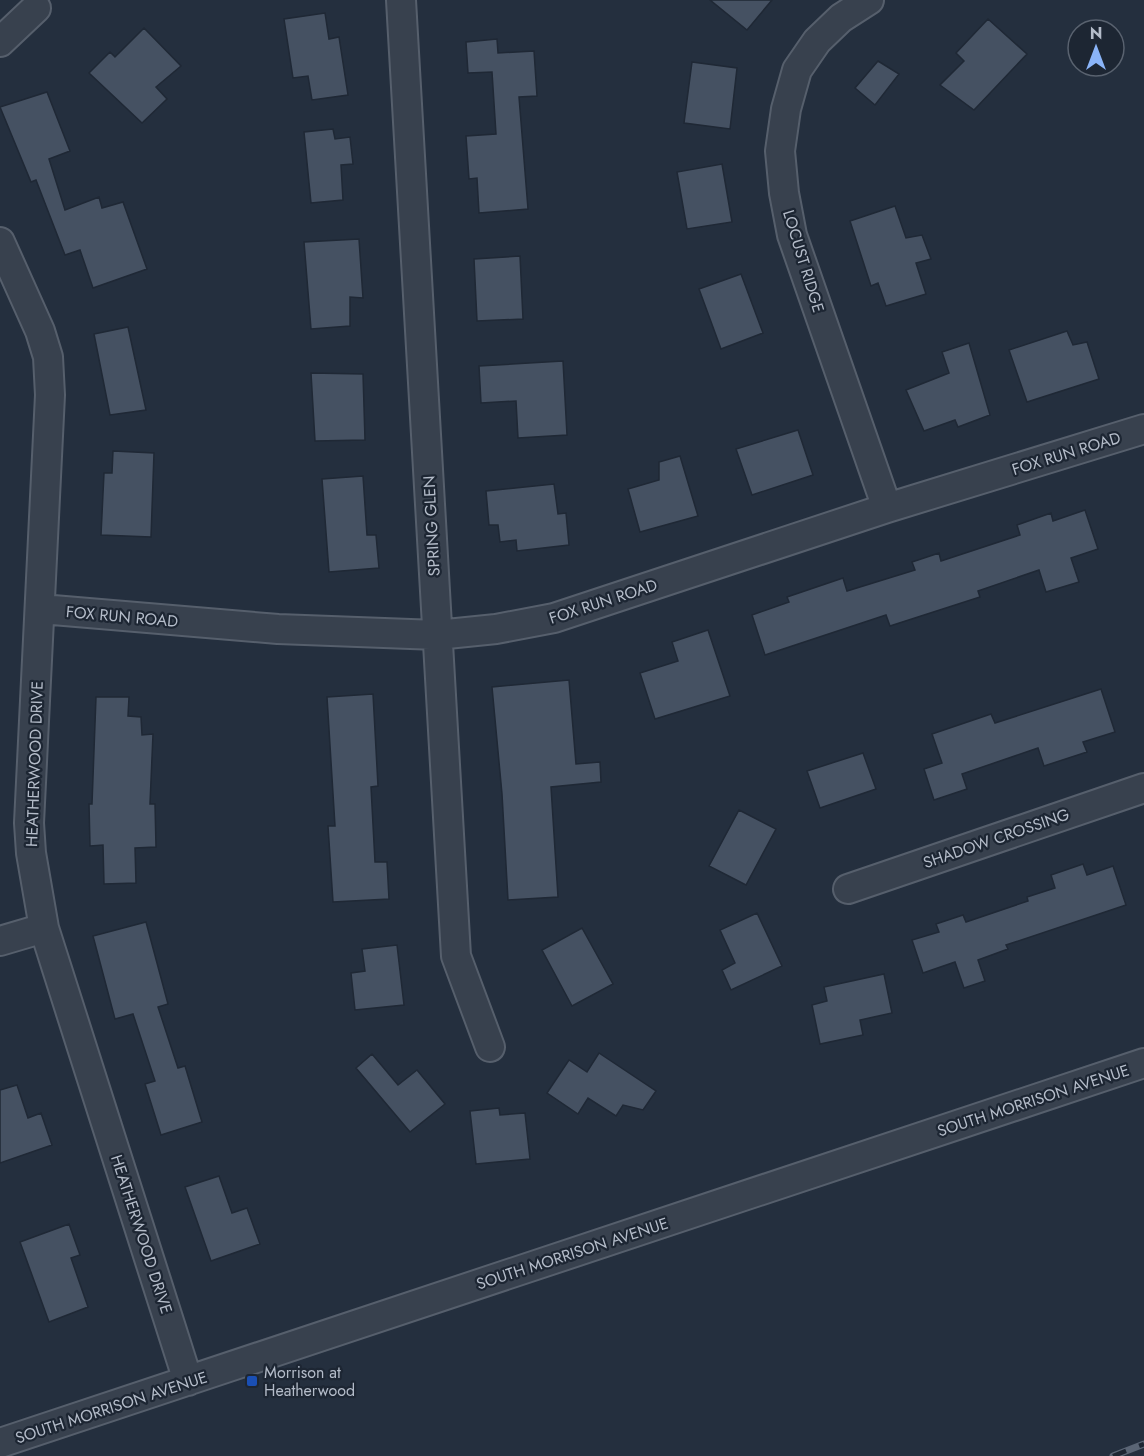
<svg xmlns="http://www.w3.org/2000/svg" width="1144" height="1456" viewBox="0 0 1144 1456" font-family="Jost,sans-serif">
<rect width="100%" height="100%" fill="#242f3e"/>
<path fill="#455162" stroke="#1f2835" stroke-width="1.5" d="M 710,0 L 772,0 L 747,30 Z
M 325,13 L 329,39 L 339,37 L 348,95 L 312,100 L 308,76 L 293,78 L 284,19 Z
M 988,19 L 1027,54 L 974,110 L 940,85 L 964,61 L 956,53 Z
M 144,28 L 181,66 L 156,87 L 167,99 L 142,123 L 89,73 L 110,52 L 115,57 Z
M 497,39 L 498,53 L 534,51 L 537,96 L 519,97 L 528,209 L 479,213 L 477,178 L 469,179 L 466,136 L 496,134 L 492,72 L 468,73 L 466,42 Z
M 878,61 L 899,74 L 875,105 L 855,88 Z
M 692,62 L 737,68 L 730,129 L 684,123 Z
M 47,92 L 70,151 L 49,159 L 65,210 L 99,197 L 102,208 L 123,202 L 147,269 L 93,288 L 80,250 L 65,255 L 36,180 L 31,182 L 0,107 Z
M 333,129 L 335,139 L 350,137 L 353,164 L 341,165 L 343,200 L 311,203 L 304,132 Z
M 722,164 L 732,222 L 687,229 L 677,172 Z
M 895,206 L 906,238 L 922,235 L 931,259 L 916,263 L 926,294 L 886,306 L 878,283 L 871,286 L 850,221 Z
M 359,239 L 363,298 L 350,297 L 350,326 L 311,329 L 304,242 Z
M 520,256 L 523,319 L 477,321 L 474,259 Z
M 741,274 L 763,333 L 721,349 L 699,289 Z
M 128,327 L 146,410 L 110,415 L 94,334 Z
M 1067,331 L 1073,345 L 1087,342 L 1099,379 L 1027,402 L 1009,350 Z
M 969,343 L 990,415 L 958,427 L 955,420 L 924,431 L 906,390 L 949,373 L 942,352 Z
M 563,361 L 567,435 L 518,438 L 516,401 L 481,403 L 479,366 Z
M 311,373 L 363,374 L 365,440 L 315,441 Z
M 798,430 L 813,475 L 752,495 L 736,449 Z
M 113,451 L 154,453 L 151,537 L 101,535 L 104,473 L 112,473 Z
M 680,456 L 698,516 L 640,532 L 628,489 L 659,480 L 659,462 Z
M 363,476 L 367,535 L 376,535 L 379,568 L 329,572 L 322,479 Z
M 554,484 L 558,514 L 566,513 L 569,545 L 517,551 L 516,540 L 500,542 L 498,525 L 489,525 L 486,491 Z
M 1085,510 L 1098,549 L 1071,558 L 1079,582 L 1046,592 L 1039,570 L 978,591 L 980,597 L 890,626 L 886,615 L 765,655 L 752,615 L 789,602 L 787,597 L 843,578 L 847,591 L 915,570 L 912,562 L 939,553 L 941,561 L 1020,535 L 1017,525 L 1051,513 L 1053,521 Z
M 708,630 L 730,696 L 655,719 L 640,673 L 678,661 L 672,642 Z
M 569,680 L 576,764 L 600,762 L 601,782 L 551,787 L 558,897 L 508,900 L 502,794 L 492,687 Z
M 1101,689 L 1115,732 L 1083,742 L 1087,752 L 1044,766 L 1038,748 L 962,774 L 967,789 L 934,800 L 924,769 L 942,763 L 932,734 L 991,714 L 995,723 Z
M 373,694 L 378,786 L 371,787 L 375,862 L 387,862 L 389,899 L 333,902 L 328,826 L 335,826 L 327,697 Z
M 96,697 L 129,697 L 128,716 L 141,717 L 142,735 L 153,734 L 150,804 L 155,804 L 156,847 L 135,848 L 136,883 L 104,884 L 103,845 L 90,846 L 89,804 L 92,804 Z
M 863,753 L 876,789 L 820,808 L 807,771 Z
M 739,810 L 776,829 L 746,885 L 709,866 Z
M 1083,864 L 1087,875 L 1113,866 L 1126,905 L 1006,945 L 1008,949 L 978,960 L 985,981 L 964,988 L 955,962 L 923,973 L 912,940 L 939,932 L 936,924 L 963,915 L 966,922 L 1028,901 L 1027,897 L 1055,888 L 1051,875 Z
M 757,913 L 782,966 L 731,990 L 722,970 L 735,963 L 720,930 Z
M 146,922 L 168,1004 L 158,1007 L 178,1068 L 185,1066 L 202,1122 L 161,1135 L 145,1084 L 155,1081 L 133,1014 L 115,1019 L 93,936 Z
M 582,928 L 613,984 L 572,1006 L 542,950 Z
M 397,945 L 404,1005 L 355,1010 L 351,973 L 365,971 L 362,949 Z
M 884,974 L 892,1013 L 860,1020 L 863,1035 L 820,1044 L 812,1005 L 827,1001 L 824,987 Z
M 599,1053 L 656,1091 L 643,1110 L 623,1105 L 616,1116 L 588,1098 L 578,1114 L 547,1093 L 569,1060 L 587,1072 Z
M 372,1054 L 398,1085 L 417,1070 L 445,1104 L 410,1132 L 356,1068 Z
M 17,1085 L 28,1118 L 41,1113 L 52,1145 L 0,1163 L 0,1090 Z
M 499,1108 L 500,1115 L 525,1113 L 530,1159 L 476,1164 L 470,1111 Z
M 219,1176 L 232,1213 L 247,1208 L 260,1244 L 211,1261 L 185,1187 Z
M 69,1224 L 80,1255 L 71,1258 L 88,1307 L 49,1322 L 20,1242 Z"/>
<g fill="none" stroke-linecap="round" stroke-linejoin="round">
<defs>
<path id="minor" d="M 401,0 L 456,956 L 490,1047
M 869,0 L 841,18 L 817,41 L 797,70 L 786,109 L 780,151 L 784,193 L 792,235 L 887,508
M 0,42 L 36,8
M 0,242 L 40,331 L 48,357 L 50,395 L 29,823 L 31,853 L 44,928 L 188,1381
M 41,609 L 278,629 L 437,635 L 496,629 L 554,618 L 887,508 L 1144,429
M 848,889 L 1144,788
M 0,941 L 44,928
M 0,1443 L 1144,1063"/>
</defs>
<use href="#minor" stroke="#565f6c" stroke-width="32"/>
<use href="#minor" stroke="#38414e" stroke-width="28"/>
<defs>
<path id="rail" d="M 1113,1456 L 1144,1444"/>
</defs>
<use href="#rail" stroke="#5a6575" stroke-width="7"/>
<use href="#rail" stroke="#1d2633" stroke-width="4.5" stroke-dasharray="14" stroke-linecap="butt"/>
</g>
<rect fill="#1a4fb4" stroke="#1d2633" stroke-width="2" x="246" y="1375" width="12" height="12" rx="3"/>
<g text-anchor="middle" stroke-width="4.5" stroke-linejoin="round" paint-order="stroke">
<g font-size="16" fill="#b4bcc9" stroke="#1d2633">
<text transform="translate(804 261) rotate(73)" y="6">LOCUST RIDGE</text>
<text transform="translate(1066 453) rotate(-17)" y="6">FOX RUN ROAD</text>
<text transform="translate(431 526) rotate(-93)" y="6">SPRING GLEN</text>
<text transform="translate(603 601) rotate(-18)" y="6">FOX RUN ROAD</text>
<text transform="translate(122 616) rotate(5)" y="6">FOX RUN ROAD</text>
<text transform="translate(34 764) rotate(-88)" y="6">HEATHERWOOD DRIVE</text>
<text transform="translate(996 838) rotate(-19)" y="6">SHADOW CROSSING</text>
<text transform="translate(1033 1100) rotate(-18)" y="6">SOUTH MORRISON AVENUE</text>
<text transform="translate(142 1234) rotate(72)" y="6">HEATHERWOOD DRIVE</text>
<text transform="translate(572 1253) rotate(-18)" y="6">SOUTH MORRISON AVENUE</text>
<text transform="translate(111 1407) rotate(-18)" y="6">SOUTH MORRISON AVENUE</text>
</g>
<g font-size="16" fill="#b4bcc9" stroke="#1d2633" text-anchor="start">
<text x="264" y="1378">Morrison at<tspan x="264" dy="18">Heatherwood</tspan></text>
</g>
</g>
<g transform="translate(1096 48)"><circle r="28" fill="#1d2633" stroke="#59626f" stroke-width="1.5"/>
<path d="M0-4.5L10 22L0 15L-10 22Z" fill="#8ab4f8"/>
<text y="-9" font-size="16" font-weight="bold" text-anchor="middle" fill="#b4bcc9">N</text>
</g>
</svg>
